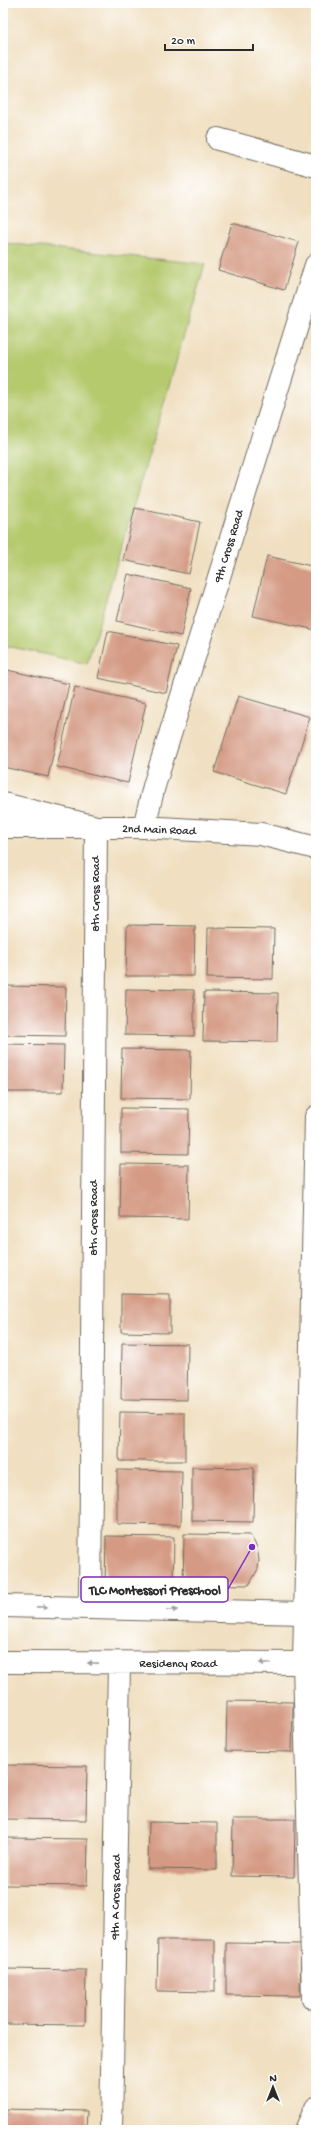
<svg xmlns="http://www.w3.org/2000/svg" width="319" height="2133" viewBox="0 0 319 2133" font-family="'Gochi Hand',sans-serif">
<rect width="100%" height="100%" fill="#fff"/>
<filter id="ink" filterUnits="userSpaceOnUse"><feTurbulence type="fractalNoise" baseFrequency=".025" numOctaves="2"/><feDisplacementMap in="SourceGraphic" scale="8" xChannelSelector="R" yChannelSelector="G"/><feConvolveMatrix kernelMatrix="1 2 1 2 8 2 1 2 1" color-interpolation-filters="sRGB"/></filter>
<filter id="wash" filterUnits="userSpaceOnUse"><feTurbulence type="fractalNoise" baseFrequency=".012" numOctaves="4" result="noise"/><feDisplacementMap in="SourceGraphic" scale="16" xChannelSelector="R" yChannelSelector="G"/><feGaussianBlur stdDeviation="0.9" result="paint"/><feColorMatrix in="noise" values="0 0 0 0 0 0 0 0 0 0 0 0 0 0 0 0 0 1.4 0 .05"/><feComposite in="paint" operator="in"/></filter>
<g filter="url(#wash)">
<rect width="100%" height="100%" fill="#f0dfc0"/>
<path fill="#b5c96d" stroke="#707a4c" d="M 3,243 L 205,264 L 87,664 L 3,645 Z"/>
<g id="blocks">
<path fill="#d49a83" d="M 232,223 L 299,242 L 284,290 L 218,270 Z
M 135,508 L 200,522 L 189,574 L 123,560 Z
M 267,556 L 316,567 L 316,630 L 253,616 Z
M 128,574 L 191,588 L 181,636 L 117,621 Z
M 108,631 L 177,646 L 166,693 L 98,678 Z
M 3,669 L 69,684 L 48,777 L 3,767 Z
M 75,687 L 146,703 L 128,783 L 57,767 Z
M 238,696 L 310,717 L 286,794 L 214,772 Z
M 127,925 L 195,926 L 194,976 L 126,976 Z
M 208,928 L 274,929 L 273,979 L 207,978 Z
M 3,986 L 66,987 L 65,1036 L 3,1035 Z
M 126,989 L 194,990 L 194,1036 L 125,1035 Z
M 204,992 L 278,993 L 277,1042 L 203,1041 Z
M 3,1044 L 64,1045 L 63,1092 L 3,1092 Z
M 122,1049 L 191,1050 L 190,1099 L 121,1098 Z
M 121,1108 L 189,1109 L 188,1154 L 121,1153 Z
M 121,1164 L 189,1165 L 188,1219 L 120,1218 Z
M 121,1294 L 170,1295 L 170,1333 L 121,1332 Z
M 122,1343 L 188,1344 L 187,1400 L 121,1399 Z
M 120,1412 L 185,1413 L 185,1461 L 119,1461 Z
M 192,1467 L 254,1468 L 253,1522 L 192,1521 Z
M 117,1470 L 182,1471 L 181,1525 L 117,1524 Z
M 184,1534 L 250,1535 L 257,1547 L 259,1560 L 258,1569 L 249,1585 L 183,1584 Z
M 106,1536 L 174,1537 L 173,1587 L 105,1586 Z
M 227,1701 L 293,1702 L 292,1752 L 226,1751 Z
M 5,1765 L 87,1766 L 86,1820 L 4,1819 Z
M 233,1819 L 295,1819 L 294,1877 L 232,1876 Z
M 149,1822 L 217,1823 L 217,1870 L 148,1869 Z
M 5,1838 L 88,1839 L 87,1886 L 5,1885 Z
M 158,1940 L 215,1940 L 215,1992 L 157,1991 Z
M 226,1943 L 301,1944 L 300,1996 L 226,1995 Z
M 3,1969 L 86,1970 L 85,2025 L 3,2024 Z
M 3,2109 L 87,2111 L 86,2130 L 3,2130 Z"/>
</g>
</g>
<g filter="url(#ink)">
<use href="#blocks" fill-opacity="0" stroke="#706a5f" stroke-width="1"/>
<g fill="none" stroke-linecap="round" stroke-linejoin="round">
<defs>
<path id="minor" d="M 218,139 L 316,166
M 3,804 L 96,827 L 144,827 L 261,834 L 316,848
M 3,827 L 96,827 L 90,1608
M 144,827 L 154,786 L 316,265
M 3,1606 L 306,1613
M 3,1662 L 304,1663
M 313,1998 L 304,1663 L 316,1117
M 111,2130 L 119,1664
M 306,2130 L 316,2108"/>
</defs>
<use href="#minor" stroke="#706a5f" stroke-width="24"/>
<use href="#minor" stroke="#fff" stroke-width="22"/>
</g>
<defs><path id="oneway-solid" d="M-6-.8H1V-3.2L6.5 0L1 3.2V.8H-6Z"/></defs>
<g fill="#a0a0a0">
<use href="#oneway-solid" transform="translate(42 1607) rotate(1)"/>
<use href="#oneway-solid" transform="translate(172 1610) rotate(1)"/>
<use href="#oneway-solid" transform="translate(93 1663) rotate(-179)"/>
<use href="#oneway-solid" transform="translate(265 1663) rotate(180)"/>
</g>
</g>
<g text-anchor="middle" stroke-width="4" stroke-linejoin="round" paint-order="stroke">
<g font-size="12" fill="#2b2b2b" stroke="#fff">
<text transform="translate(228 546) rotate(-73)" y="4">9th Cross Road</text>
<text transform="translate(159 829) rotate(2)" y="4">2nd Main Road</text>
<text transform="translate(95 894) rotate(-90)" y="4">8th Cross Road</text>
<text transform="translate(93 1218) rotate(-90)" y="4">8th Cross Road</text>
<text x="178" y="1667">Residency Road</text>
<text transform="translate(115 1897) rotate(-89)" y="4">9th A Cross Road</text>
</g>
</g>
<path fill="none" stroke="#7b2cbf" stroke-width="1.5" d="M252 1547L228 1589"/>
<circle fill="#7b2cbf" stroke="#fff" stroke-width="1.5" cx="252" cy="1547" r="4"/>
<rect fill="#fff" stroke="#7b2cbf" stroke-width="1.5" x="81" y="1577" width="147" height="25" rx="4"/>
<g font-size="13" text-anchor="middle" font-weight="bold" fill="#2b2b2b">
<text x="155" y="1594">TLC Montessori Preschool</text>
</g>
<rect width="319" height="2133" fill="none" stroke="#fff" stroke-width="16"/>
<g transform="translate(273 2087)" stroke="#ffffff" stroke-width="3" paint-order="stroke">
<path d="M0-3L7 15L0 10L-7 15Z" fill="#2b2b2b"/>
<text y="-6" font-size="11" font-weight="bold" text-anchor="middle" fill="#2b2b2b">N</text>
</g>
<path d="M165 44v6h88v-6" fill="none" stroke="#2b2b2b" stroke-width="2"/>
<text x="171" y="44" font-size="12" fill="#2b2b2b" stroke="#ffffff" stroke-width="3" paint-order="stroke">20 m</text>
</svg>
